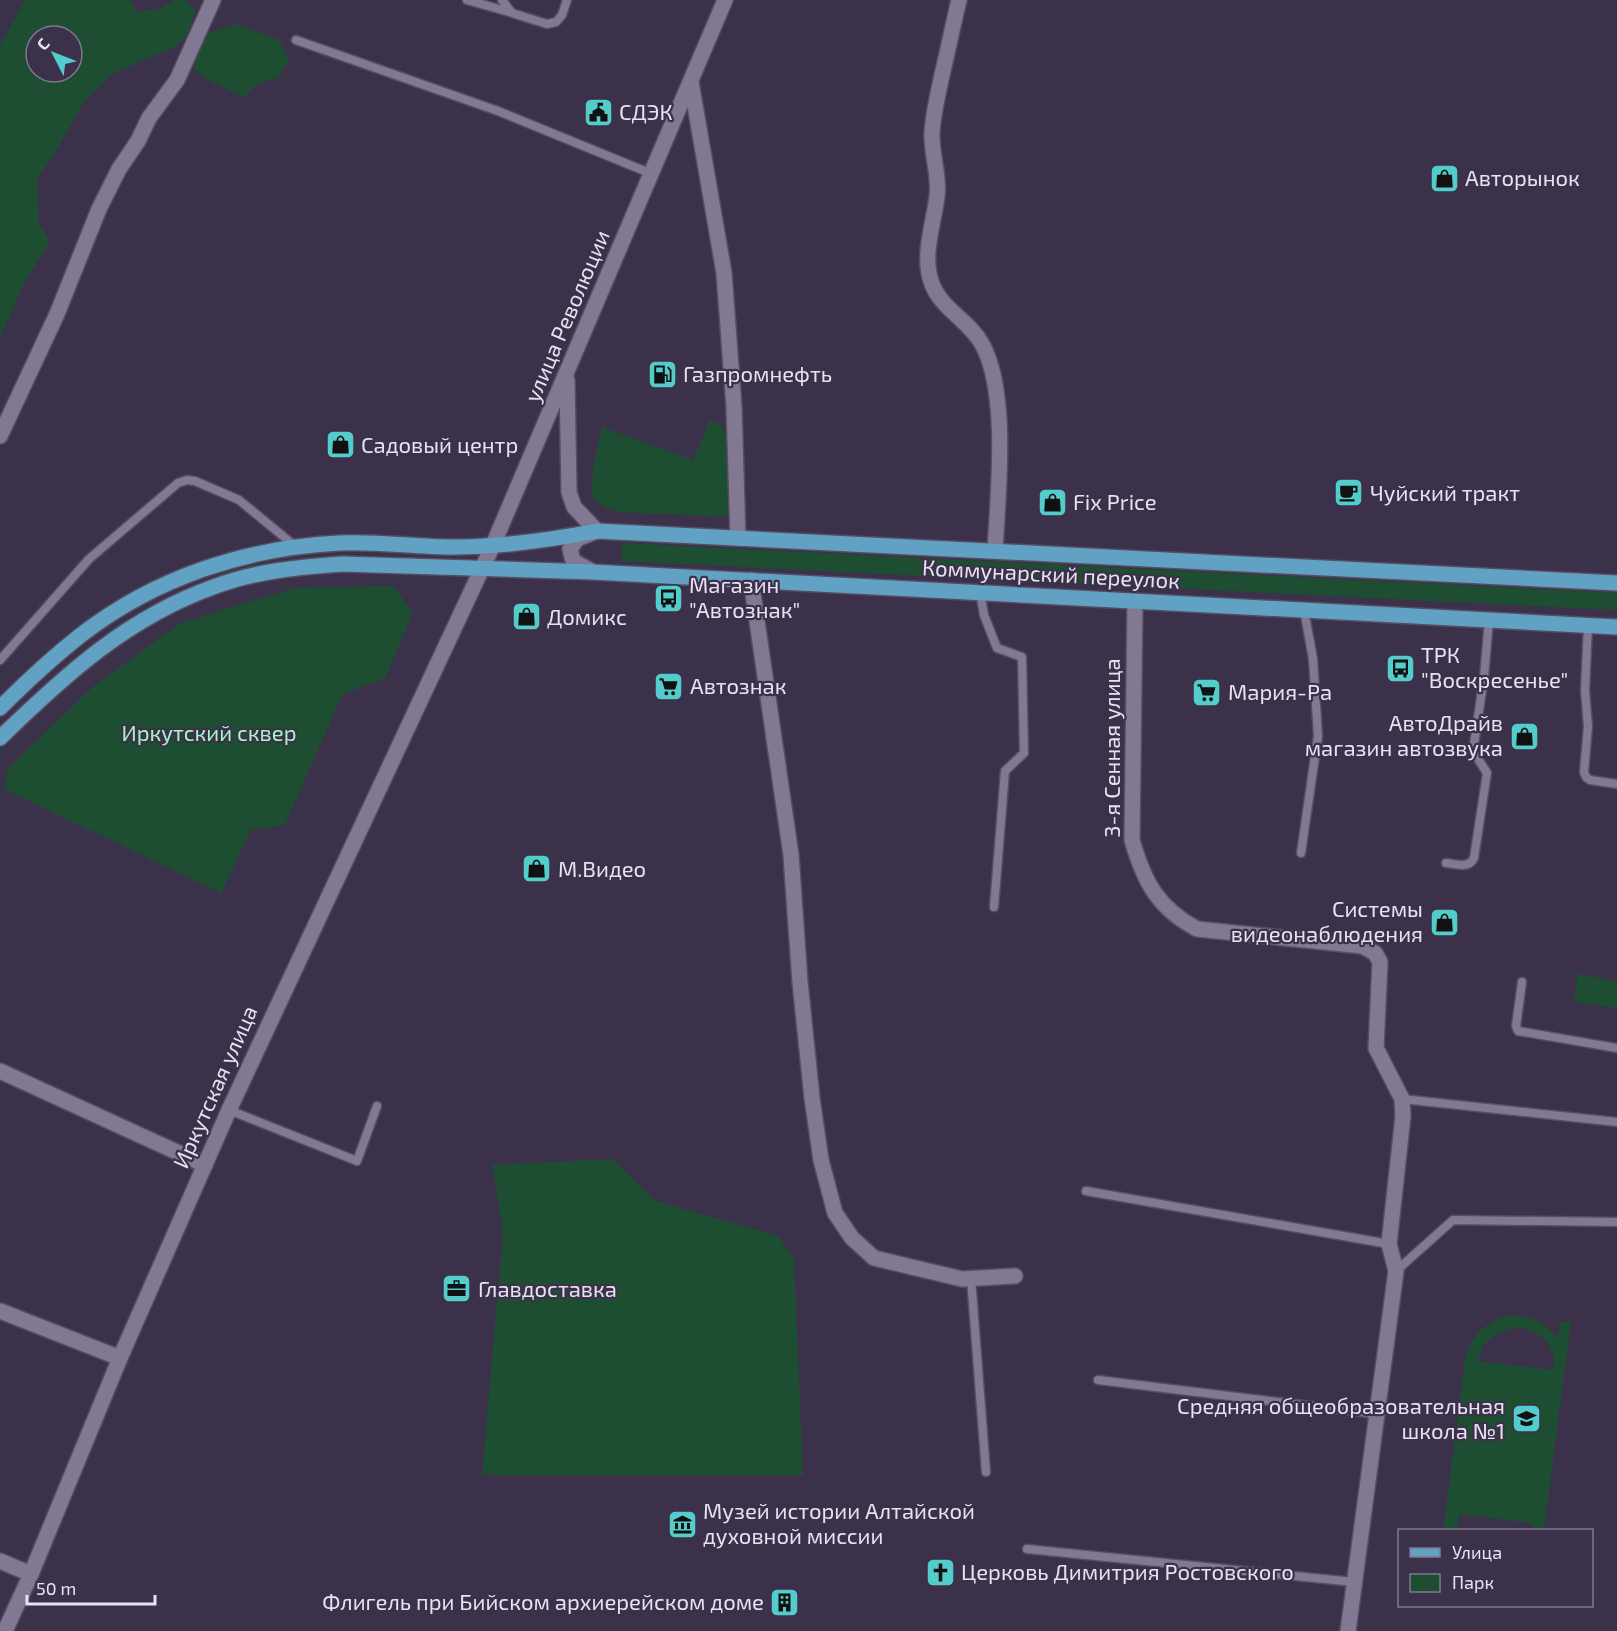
<svg xmlns="http://www.w3.org/2000/svg" width="1617" height="1631" viewBox="0 0 1617 1631" font-family="'Exo 2',sans-serif">
<rect width="100%" height="100%" fill="#3c314a"/>
<path fill="#1e4e32" fill-rule="evenodd" d="M 25,0 L 130,0 L 137,12 L 161,8 L 175,0 L 185,0 L 195,10 C 193,26 187,38 174,47 L 112,74 L 83,103 L 59,146 L 37,180 L 39,223 L 50,242 L 26,279 L 0,338 L 0,45 ZM 36,36 L 72,36 L 72,72 L 36,72 Z
M 236,24 L 279,40 L 289,60 L 278,78 L 257,84 L 244,97 L 206,79 L 194,70 L 196,56 L 204,35 Z
M 710,420 L 722,426 L 728,437 L 732,517 L 617,512 C 610,509 601,507 596,501 C 585,489 599,443 602,427 L 693,460 Z
M 622,543 L 1617,593 L 1617,610 L 621,561 Z
M 394,586 L 413,613 L 385,678 L 342,695 L 285,825 L 251,830 L 221,893 L 4,789 L 8,768 L 95,685 L 181,623 L 294,588 Z
M 1578,974 L 1617,981 L 1617,1008 L 1574,1002 Z
M 613,1159 L 656,1201 L 778,1236 L 794,1258 L 803,1475 L 482,1475 L 503,1231 L 492,1165 Z
M 1505,1316 C 1528,1314 1542,1320 1558,1338 L 1560,1322 L 1571,1322 L 1544,1530 L 1532,1530 L 1533,1523 L 1459,1514 L 1457,1530 L 1443,1530 L 1466,1354 C 1474,1334 1484,1324 1505,1316 ZM 1520,1327 C 1526,1329 1534,1331 1539,1335 C 1550,1342 1556,1358 1553,1370 L 1479,1361 C 1480,1339 1500,1330 1520,1327 Z"/>
<g fill="none" stroke-linecap="round" stroke-linejoin="round">
<defs>
<path id="service" d="M 467,0 L 513,13
M 502,0 L 512,13 L 547,24 L 556,22 L 562,15 L 567,0
M 296,40 L 498,111 L 652,174
M 980,592 L 984,615 L 997,648 L 1022,657 L 1024,753 L 1005,771 L 994,907
M 1588,625 L 1585,691 L 1588,726 L 1584,772 L 1586,777 L 1590,780 L 1617,784
M 0,660 L 89,559 L 178,483 L 187,480 L 195,481 L 239,500 L 295,546
M 1301,853 L 1318,736 L 1313,659 L 1304,610
M 1446,863 C 1456,864 1469,869 1474,858 L 1487,773 L 1473,751 L 1484,677 L 1489,620
M 1522,982 L 1516,1026 L 1518,1031 L 1617,1048
M 1402,1099 L 1617,1122
M 229,1110 L 357,1161 L 377,1106
M 1086,1191 L 1389,1244
M 1396,1271 L 1453,1220 L 1617,1222
M 971,1278 L 986,1472
M 1098,1380 L 1377,1414
M 1027,1549 L 1354,1582"/>
<path id="minor" d="M 959,0 C 953,25 948,50 942,75 C 938,94 933,114 932,133 C 931,154 940,176 937,196 C 934,223 922,254 931,281 C 939,308 969,320 982,344 C 1009,392 998,495 995,550
M 0,436 L 57,314 L 99,209 L 119,169 L 138,141 L 149,118 L 177,80 L 213,0
M 751,580 L 791,855 L 800,982 L 812,1098 L 821,1160 L 835,1213 L 852,1238 L 874,1258 L 962,1279 L 1015,1276
M 1135,601 L 1132,840 C 1144,882 1158,908 1197,929 L 1362,946 L 1375,953 L 1380,962 L 1376,1048 L 1402,1099 L 1403,1116 L 1389,1244 L 1396,1271 L 1348,1631
M 0,1071 L 205,1165
M 0,1311 L 120,1358
M 0,1561 L 31,1574"/>
<path id="secondary" d="M 691,82 L 724,273 L 734,407 L 738,538
M 567,380 L 569,492 L 574,507 L 597,531 L 577,539 L 570,549 L 573,561 L 593,572
M 5,1631 L 31,1574 L 120,1358 L 229,1110 L 493,545 L 725,0"/>
<path id="primary" d="M 0,708 C 26,682 53,657 81,635 C 156,577 246,548 339,543 C 377,541 415,547 453,547 C 501,547 550,540 597,531 L 1617,583
M 0,738 C 66,674 128,617 216,586 C 256,571 300,567 342,564 L 593,572 L 1617,627"/>
</defs>
<use href="#service" stroke="#564d62" stroke-width="11"/>
<use href="#minor" stroke="#564d62" stroke-width="18"/>
<use href="#secondary" stroke="#564d62" stroke-width="18"/>
<use href="#primary" stroke="#564d62" stroke-width="18"/>
<use href="#service" stroke="#837894" stroke-width="8"/>
<use href="#minor" stroke="#837894" stroke-width="15"/>
<use href="#secondary" stroke="#837894" stroke-width="15"/>
<use href="#primary" stroke="#61a2c4" stroke-width="15"/>
</g>
<defs>
<symbol id="civic-square" viewBox="-11 -11 22 22"><rect x="-9" y="-9" width="18" height="18" rx="4" fill="#53cdcb" stroke="#3c314a"/><path d="M-.6-6.5H3V-4.5H.6V-3L4-1V1h2V6H-6V1h2V-1L-.6-3ZM-1.2 2.5V6h2.4V2.5Z" fill="#111"/></symbol>
<symbol id="shop-square" viewBox="-11 -11 22 22"><rect x="-9" y="-9" width="18" height="18" rx="4" fill="#53cdcb" stroke="#3c314a"/><path d="M-5-2.5h2.3a2.7 3.5 0 0 1 5.4 0H5L5.5 6h-11ZM-1.5-2.5h3a1.5 2.3 0 0 0-3 0Z" fill="#111"/></symbol>
<symbol id="fuel-square" viewBox="-11 -11 22 22"><rect x="-9" y="-9" width="18" height="18" rx="4" fill="#53cdcb" stroke="#3c314a"/><path d="M-5.5-6h7V0h2V4h1.3V-2.5L3-4.5l.8-.8L6-3V5H2.5V1h-1V6h-7ZM-4.2-4.7v3.2H.2V-4.7Z" fill="#111"/></symbol>
<symbol id="cafe-square" viewBox="-11 -11 22 22"><rect x="-9" y="-9" width="18" height="18" rx="4" fill="#53cdcb" stroke="#3c314a"/><path d="M-5.5-4.5H6V0H3Q3 3.5 0 3.5H-2.5Q-5.5 3.5-5.5 0ZM3-3.2v2h1.7v-2ZM-6 4.5H4V6H-6Z" fill="#111"/></symbol>
<symbol id="bus-square" viewBox="-11 -11 22 22"><rect x="-9" y="-9" width="18" height="18" rx="4" fill="#53cdcb" stroke="#3c314a"/><path d="M-5-6H5V4H4V6H2V4H-2V6H-4V4H-5ZM-3.5-4V0h7V-4ZM-3.5 1.2v1.5H-2V1.2ZM2 1.2v1.5H3.5V1.2Z" fill="#111"/></symbol>
<symbol id="supermarket-square" viewBox="-11 -11 22 22"><rect x="-9" y="-9" width="18" height="18" rx="4" fill="#53cdcb" stroke="#3c314a"/><path d="M-6-5.5h2.5l.6 2H6L4.5 2H-2.5L-4.4-4H-6ZM-1.5 3.2a1.3 1.3 0 1 0 .1 0ZM3 3.2a1.3 1.3 0 1 0 .1 0Z" fill="#111"/></symbol>
<symbol id="office-square" viewBox="-11 -11 22 22"><rect x="-9" y="-9" width="18" height="18" rx="4" fill="#53cdcb" stroke="#3c314a"/><path d="M-6-3h4V-5.5h4V-3h4V5H-6ZM-1-4.5V-3h2v-1.5ZM-6 0V1H6V0Z" fill="#111"/></symbol>
<symbol id="school-square" viewBox="-11 -11 22 22"><rect x="-9" y="-9" width="18" height="18" rx="4" fill="#53cdcb" stroke="#3c314a"/><path d="M0-5L7-2L0 1L-7-2ZM-4 1L0 2.5L4 1V4Q0 6-4 4Z" fill="#111"/></symbol>
<symbol id="museum-square" viewBox="-11 -11 22 22"><rect x="-9" y="-9" width="18" height="18" rx="4" fill="#53cdcb" stroke="#3c314a"/><path d="M0-6L6-3V-2H-6V-3ZM-5-1h2V3h-2ZM-1-1h2V3h-2ZM3-1h2V3H3ZM-6 4H6V6H-6Z" fill="#111"/></symbol>
<symbol id="church-square" viewBox="-11 -11 22 22"><rect x="-9" y="-9" width="18" height="18" rx="4" fill="#53cdcb" stroke="#3c314a"/><path d="M-1.2-6h2.4v3.5h3.3v2.4h-3.3V6h-2.4V-.1h-3.3v-2.4h3.3Z" fill="#111"/></symbol>
<symbol id="building-square" viewBox="-11 -11 22 22"><rect x="-9" y="-9" width="18" height="18" rx="4" fill="#53cdcb" stroke="#3c314a"/><path d="M-4-6H4V6H1V3H-1V6H-4ZM-2.5-4.3h1.7v1.8h-1.7ZM.8-4.3h1.7v1.8H.8ZM-2.5-1h1.7V.8h-1.7ZM.8-1h1.7V.8H.8Z" fill="#111"/></symbol>
</defs>
<g fill-rule="evenodd">
<use href="#civic-square" x="582" y="96" width="33" height="33"/>
<use href="#shop-square" x="1428" y="162" width="33" height="33"/>
<use href="#fuel-square" x="646" y="358" width="33" height="33"/>
<use href="#shop-square" x="324" y="428" width="33" height="33"/>
<use href="#cafe-square" x="1332" y="476" width="33" height="33"/>
<use href="#shop-square" x="1036" y="486" width="33" height="33"/>
<use href="#bus-square" x="652" y="582" width="33" height="33"/>
<use href="#shop-square" x="510" y="600" width="33" height="33"/>
<use href="#bus-square" x="1384" y="652" width="33" height="33"/>
<use href="#supermarket-square" x="652" y="670" width="33" height="33"/>
<use href="#supermarket-square" x="1190" y="676" width="33" height="33"/>
<use href="#shop-square" x="1508" y="720" width="33" height="33"/>
<use href="#shop-square" x="520" y="852" width="33" height="33"/>
<use href="#shop-square" x="1428" y="906" width="33" height="33"/>
<use href="#office-square" x="440" y="1272" width="33" height="33"/>
<use href="#school-square" x="1510" y="1402" width="33" height="33"/>
<use href="#museum-square" x="666" y="1508" width="33" height="33"/>
<use href="#church-square" x="924" y="1556" width="33" height="33"/>
<use href="#building-square" x="768" y="1586" width="33" height="33"/>
</g>
<g text-anchor="middle" stroke-width="4.5" stroke-linejoin="round" paint-order="stroke">
<g font-size="22" fill="#e7e1f1" stroke="#3c314a" text-anchor="start">
<text x="619" y="120">СДЭК</text>
<text x="1465" y="186">Авторынок</text>
<text x="683" y="382">Газпромнефть</text>
<text x="361" y="453">Садовый центр</text>
<text x="1370" y="501">Чуйский тракт</text>
<text x="1073" y="510">Fix Price</text>
<text x="689" y="593">Магазин<tspan x="689" dy="25">"Автознак"</tspan></text>
<text x="547" y="625">Домикс</text>
<text x="1421" y="663">ТРК<tspan x="1421" dy="25">"Воскресенье"</tspan></text>
<text x="690" y="694">Автознак</text>
<text x="1228" y="700">Мария-Ра</text>
<text x="1503" y="731" text-anchor="end">АвтоДрайв<tspan x="1503" dy="25">магазин автозвука</tspan></text>
<text x="558" y="877">М.Видео</text>
<text x="1423" y="917" text-anchor="end">Системы<tspan x="1423" dy="25">видеонаблюдения</tspan></text>
<text x="478" y="1297">Главдоставка</text>
<text x="1505" y="1414" text-anchor="end">Средняя общеобразовательная<tspan x="1505" dy="25">школа №1</tspan></text>
<text x="703" y="1519">Музей истории Алтайской<tspan x="703" dy="25">духовной миссии</tspan></text>
<text x="961" y="1580">Церковь Димитрия Ростовского</text>
<text x="764" y="1610" text-anchor="end">Флигель при Бийском архиерейском доме</text>
</g>
<g font-size="22" fill="#e7e1f1" stroke="#3c314a">
<text transform="translate(567 316) rotate(-67)" y="8">улица Революции</text>
<text transform="translate(1051 574) rotate(3)" y="8">Коммунарский переулок</text>
<text transform="translate(1112 748) rotate(-90)" y="8">3-я Сенная улица</text>
<text transform="translate(215 1087) rotate(-66)" y="8">Иркутская улица</text>
</g>
<g font-size="22" fill="#a6f6c2" stroke="#3c314a">
<text x="209" y="741">Иркутский сквер</text>
</g>
</g>
<rect x="1398" y="1529" width="195" height="78" fill="#3c314a" stroke="#80778d" stroke-width="1.5"/>
<rect x="1410" y="1548" width="30" height="9" fill="#61a2c4" stroke="#80778d" stroke-width="1.5"/>
<text x="1452" y="1559" font-size="18" fill="#e7e1f1">Улица</text>
<rect x="1410" y="1574" width="30" height="18" fill="#1e4e32" stroke="#80778d" stroke-width="1.5"/>
<text x="1452" y="1589" font-size="18" fill="#e7e1f1">Парк</text>
<g transform="translate(54 54) rotate(312)"><circle r="28" fill="#3c314a" stroke="#80778d" stroke-width="1.5"/>
<path d="M0-4.5L10 22L0 15L-10 22Z" fill="#53cdcb"/>
<text y="-9" font-size="16" font-weight="bold" text-anchor="middle" fill="#e7e1f1">С</text>
</g>
<path d="M27 1595v9h128v-9" fill="none" stroke="#e7e1f1" stroke-width="3"/>
<text x="36" y="1595" font-size="18" fill="#e7e1f1" stroke="#3c314a" stroke-width="4.5" paint-order="stroke">50 m</text>
</svg>
